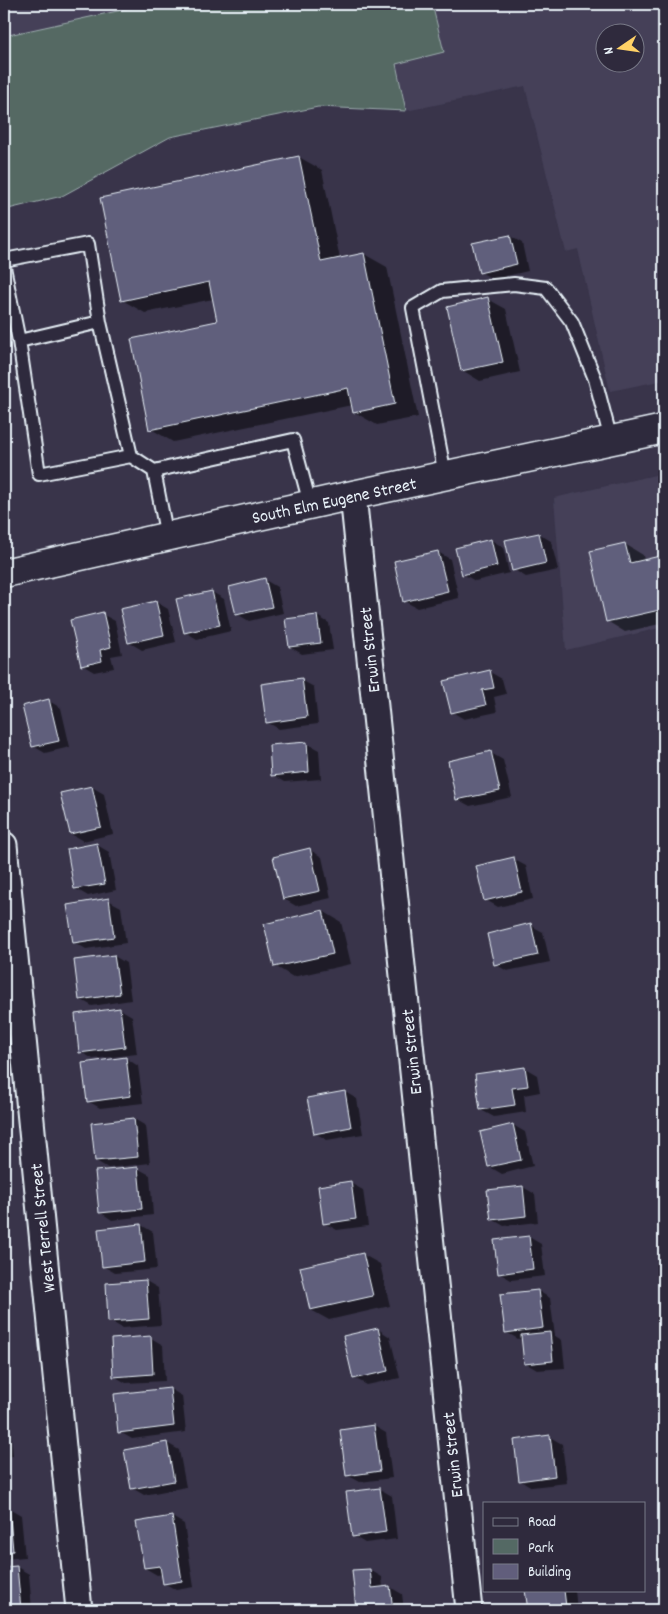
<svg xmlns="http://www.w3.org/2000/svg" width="668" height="1614" viewBox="0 0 668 1614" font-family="Dekko,sans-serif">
<rect width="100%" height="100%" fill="#39344a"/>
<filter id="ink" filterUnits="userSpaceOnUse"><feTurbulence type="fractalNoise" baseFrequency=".02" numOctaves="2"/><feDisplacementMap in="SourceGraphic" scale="10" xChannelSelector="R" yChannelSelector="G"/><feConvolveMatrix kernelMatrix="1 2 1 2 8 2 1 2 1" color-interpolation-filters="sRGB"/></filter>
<g filter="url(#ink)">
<path fill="#454159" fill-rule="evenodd" d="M 4,4 L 149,4 L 4,36 Z
M 432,4 L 664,4 L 664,380 L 610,391 L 578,249 L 566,252 L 525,86 L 406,111 L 396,64 L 443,52 ZM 606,32 L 636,32 L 636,62 L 606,62 Z
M 664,473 L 664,627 L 566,650 L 554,498 Z"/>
<path fill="#546964" stroke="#9eadae" d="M 149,4 L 432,4 L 444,52 L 396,64 L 406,111 L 318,107 L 170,137 L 62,196 L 4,210 L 4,36 Z"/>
<path fill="#0007" d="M 299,157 L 322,170 L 340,259 L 364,254 L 387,267 L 418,417 L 377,425 L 354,412 L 352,405 L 173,442 L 151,429 L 218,322 L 213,299 L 145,313 L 122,300 Z
M 510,236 L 522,243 L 528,271 L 493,279 L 480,272 Z
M 488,299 L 506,309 L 520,372 L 480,381 L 462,370 Z
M 539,534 L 551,541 L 558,570 L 526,577 L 514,570 Z
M 491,540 L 503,547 L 509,573 L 475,581 L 463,574 Z
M 625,544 L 643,555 L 644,561 L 664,556 L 664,623 L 625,632 L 607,621 Z
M 438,552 L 450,559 L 459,598 L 417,608 L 404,601 Z
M 265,580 L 277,587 L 283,613 L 249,621 L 237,614 Z
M 212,592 L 224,599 L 231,631 L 197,639 L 185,632 Z
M 156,602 L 168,609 L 176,642 L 142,650 L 130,643 L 122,610 Z
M 102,614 L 115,621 L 122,654 L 111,656 L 114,668 L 94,672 L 82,665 Z
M 317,616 L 329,623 L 333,650 L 302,654 L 290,647 L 286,620 Z
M 490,672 L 502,679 L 506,694 L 494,697 L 497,712 L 464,719 L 452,712 Z
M 301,680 L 314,687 L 318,724 L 279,729 L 267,722 Z
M 49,701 L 61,708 L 70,747 L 45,753 L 33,746 Z
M 306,743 L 319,750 L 321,779 L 285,782 L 273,775 Z
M 491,753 L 503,760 L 512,797 L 470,806 L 457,799 Z
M 92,787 L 104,794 L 113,834 L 83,841 L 71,834 Z
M 97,845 L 109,852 L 116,890 L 88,896 L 76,889 Z
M 310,850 L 322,857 L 331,898 L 296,906 L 284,899 Z
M 513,859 L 526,866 L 533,899 L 498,907 L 486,900 Z
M 108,900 L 121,907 L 126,943 L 86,949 L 74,942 Z
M 323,911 L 341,922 L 351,964 L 293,977 L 275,966 Z
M 530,925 L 543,932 L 550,962 L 507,971 L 495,964 Z
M 114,956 L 126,963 L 131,1000 L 92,1006 L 80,999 Z
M 120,1009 L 132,1016 L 137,1054 L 93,1059 L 81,1052 Z
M 126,1058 L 138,1066 L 143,1103 L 100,1108 L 88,1101 Z
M 525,1068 L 537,1075 L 540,1092 L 524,1095 L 526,1112 L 494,1117 L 481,1110 Z
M 345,1092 L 357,1099 L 363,1134 L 327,1140 L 315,1133 Z
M 134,1119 L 146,1126 L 150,1163 L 108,1168 L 96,1161 Z
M 513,1125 L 525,1132 L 533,1166 L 502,1174 L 490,1167 Z
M 137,1168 L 150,1175 L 153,1215 L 112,1220 L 100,1212 Z
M 350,1183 L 363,1190 L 368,1226 L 337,1230 L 324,1223 Z
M 523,1187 L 535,1194 L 538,1222 L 504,1226 L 492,1219 Z
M 141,1225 L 153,1232 L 157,1269 L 115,1273 L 103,1266 Z
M 529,1237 L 541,1244 L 545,1276 L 511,1280 L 499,1273 Z
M 362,1254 L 380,1264 L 390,1306 L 329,1320 L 311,1310 Z
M 146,1281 L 158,1288 L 161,1325 L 122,1328 L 110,1321 Z
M 538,1291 L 550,1298 L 555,1336 L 562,1340 L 565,1368 L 537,1370 L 525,1363 L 523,1338 L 518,1339 L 506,1332 Z
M 378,1329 L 390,1337 L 400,1378 L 367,1385 L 354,1378 Z
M 151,1338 L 163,1345 L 165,1381 L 126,1383 L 114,1376 Z
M 4,1380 L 5,1409 L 4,1409 Z
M 170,1389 L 182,1396 L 186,1432 L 132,1439 L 120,1432 Z
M 4,1420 L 10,1424 L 13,1456 L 4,1457 Z
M 374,1426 L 386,1433 L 392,1478 L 360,1482 L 347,1475 Z
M 550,1437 L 562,1444 L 567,1483 L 532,1487 L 520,1480 Z
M 167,1443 L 179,1450 L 186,1487 L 144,1495 L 132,1488 Z
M 380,1489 L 392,1496 L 397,1539 L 365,1543 L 353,1536 Z
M 4,1508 L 9,1508 L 21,1515 L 25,1557 L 4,1559 Z
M 172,1517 L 184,1524 L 194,1587 L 176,1590 L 164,1583 L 163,1574 L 157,1575 L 145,1568 Z
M 17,1567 L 29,1574 L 32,1610 L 4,1610 L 4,1568 Z
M 370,1570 L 382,1577 L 383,1588 L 390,1587 L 402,1594 L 404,1610 L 357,1610 L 353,1571 Z
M 527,1590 L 575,1590 L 577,1610 L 529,1610 Z
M 188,1606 L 195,1610 L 159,1610 Z"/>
<path fill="#615e7c" stroke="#e8f1f8" d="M 299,156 L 321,262 L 364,253 L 395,404 L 353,413 L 348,388 L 149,430 L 131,339 L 217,321 L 209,282 L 121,301 L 100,198 Z
M 510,235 L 517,264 L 479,273 L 472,243 Z
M 488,297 L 503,362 L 461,371 L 447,307 Z
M 539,533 L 546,563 L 512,571 L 505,540 Z
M 491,539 L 497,566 L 462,575 L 455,548 Z
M 625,543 L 630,563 L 664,555 L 664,609 L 606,622 L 590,551 Z
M 438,551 L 448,591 L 403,602 L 394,561 Z
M 265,578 L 272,607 L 236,615 L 229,587 Z
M 212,591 L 220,625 L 184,633 L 176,599 Z
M 156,601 L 164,635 L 128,643 L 120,609 Z
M 103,612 L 111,647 L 100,650 L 102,661 L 81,666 L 70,620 Z
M 317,615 L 321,643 L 289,647 L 285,619 Z
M 490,670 L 494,688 L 482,690 L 486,705 L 451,713 L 443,681 Z
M 302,678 L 307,717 L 266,723 L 261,684 Z
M 49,699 L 59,741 L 32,747 L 22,706 Z
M 307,742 L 309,772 L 271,776 L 269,745 Z
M 491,751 L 500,791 L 456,800 L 448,761 Z
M 92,786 L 101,827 L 70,834 L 60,793 Z
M 97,843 L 105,884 L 74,889 L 67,849 Z
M 310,848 L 320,891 L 283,899 L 273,857 Z
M 514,857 L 522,892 L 484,901 L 476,866 Z
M 109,898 L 114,937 L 73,943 L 67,905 Z
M 323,910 L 333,954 L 274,967 L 264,924 Z
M 531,923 L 538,955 L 494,965 L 487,934 Z
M 114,955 L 120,994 L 79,1000 L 74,960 Z
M 120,1008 L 125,1047 L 79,1053 L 75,1014 Z
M 126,1057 L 131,1096 L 87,1102 L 82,1063 Z
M 525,1067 L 528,1086 L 512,1088 L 515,1105 L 480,1110 L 475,1074 Z
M 345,1091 L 351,1127 L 314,1134 L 307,1098 Z
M 134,1118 L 138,1157 L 95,1161 L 91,1123 Z
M 513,1124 L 521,1160 L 488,1167 L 480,1132 Z
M 138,1167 L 142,1209 L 99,1213 L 95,1171 Z
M 351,1181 L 356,1219 L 323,1224 L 318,1186 Z
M 523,1186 L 526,1216 L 491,1220 L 487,1190 Z
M 141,1224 L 145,1262 L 102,1267 L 98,1229 Z
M 529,1236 L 533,1269 L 498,1274 L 494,1240 Z
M 363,1253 L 373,1296 L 310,1310 L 300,1267 Z
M 146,1280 L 149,1319 L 108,1322 L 106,1283 Z
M 538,1290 L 543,1328 L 505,1333 L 500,1294 Z
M 378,1328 L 388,1371 L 353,1379 L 343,1336 Z
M 550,1332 L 553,1361 L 524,1364 L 521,1335 Z
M 151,1336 L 153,1374 L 113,1377 L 111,1339 Z
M 170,1388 L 174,1426 L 118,1433 L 114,1394 Z
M 374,1425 L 380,1471 L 346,1476 L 340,1430 Z
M 550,1435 L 555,1476 L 519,1481 L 514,1440 Z
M 167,1442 L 174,1481 L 131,1489 L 124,1450 Z
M 380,1488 L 386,1532 L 352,1537 L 346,1492 Z
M 4,1507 L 9,1507 L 13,1551 L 4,1552 Z
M 172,1516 L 182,1581 L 163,1584 L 160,1566 L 144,1568 L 136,1522 Z
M 17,1566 L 21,1610 L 4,1610 L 4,1567 Z
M 370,1569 L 372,1588 L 390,1586 L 393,1610 L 356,1610 L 352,1570 Z
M 525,1590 L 564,1590 L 566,1607 L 528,1610 Z
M 188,1605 L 189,1610 L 152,1610 Z"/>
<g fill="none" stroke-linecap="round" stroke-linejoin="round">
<defs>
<path id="lane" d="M 4,260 L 88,244 L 100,322
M 4,267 L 19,341
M 131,456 L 39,474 L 19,341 L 100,322 L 131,456 L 154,471 L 293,440 L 310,504
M 154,471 L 167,537
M 445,475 L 413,308 L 442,291 L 514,284 L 546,288 L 572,322 L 595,379 L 611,440"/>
<path id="street" d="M 353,495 L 469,1610
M 4,845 L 79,1610"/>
<path id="secondary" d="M 4,573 L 353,495 L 664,429"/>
</defs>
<use href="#lane" stroke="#e8f1f8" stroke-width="16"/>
<use href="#street" stroke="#e8f1f8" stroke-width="29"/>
<use href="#secondary" stroke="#e8f1f8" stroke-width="31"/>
<use href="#lane" stroke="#2f2a3d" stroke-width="12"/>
<use href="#street" stroke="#2f2a3d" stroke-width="25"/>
<use href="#secondary" stroke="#2f2a3d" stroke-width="28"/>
</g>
</g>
<g text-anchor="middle" stroke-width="5" stroke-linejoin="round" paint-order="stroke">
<g font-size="18" fill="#e8f1f8" stroke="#2f2a3d">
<text transform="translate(334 500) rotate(-12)" y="6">South Elm Eugene Street</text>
<text transform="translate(369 650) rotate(-96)" y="6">Erwin Street</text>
<text transform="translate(411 1052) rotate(-96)" y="6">Erwin Street</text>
<text transform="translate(42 1228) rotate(-96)" y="6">West Terrell Street</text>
<text transform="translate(452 1455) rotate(-96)" y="6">Erwin Street</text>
</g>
</g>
<rect width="668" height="1614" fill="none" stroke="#2f2a3d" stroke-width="20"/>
<rect x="10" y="10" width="648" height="1594" fill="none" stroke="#e8f1f8" stroke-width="2" filter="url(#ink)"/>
<rect x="483" y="1502" width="162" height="90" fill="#2f2a3d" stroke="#797a88"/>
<rect x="493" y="1518" width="25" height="8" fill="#2f2a3d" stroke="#797a88"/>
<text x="528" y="1526" font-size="15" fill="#e8f1f8">Road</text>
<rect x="493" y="1539" width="25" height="15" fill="#546964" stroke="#797a88"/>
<text x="528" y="1552" font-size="15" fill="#e8f1f8">Park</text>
<rect x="493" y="1564" width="25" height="15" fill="#615e7c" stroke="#797a88"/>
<text x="528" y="1576" font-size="15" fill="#e8f1f8">Building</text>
<g transform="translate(620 48) rotate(257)"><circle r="24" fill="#2f2a3d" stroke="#797a88"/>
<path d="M0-4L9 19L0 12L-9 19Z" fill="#ffd166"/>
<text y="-8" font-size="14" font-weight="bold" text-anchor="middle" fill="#e8f1f8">N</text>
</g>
</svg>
